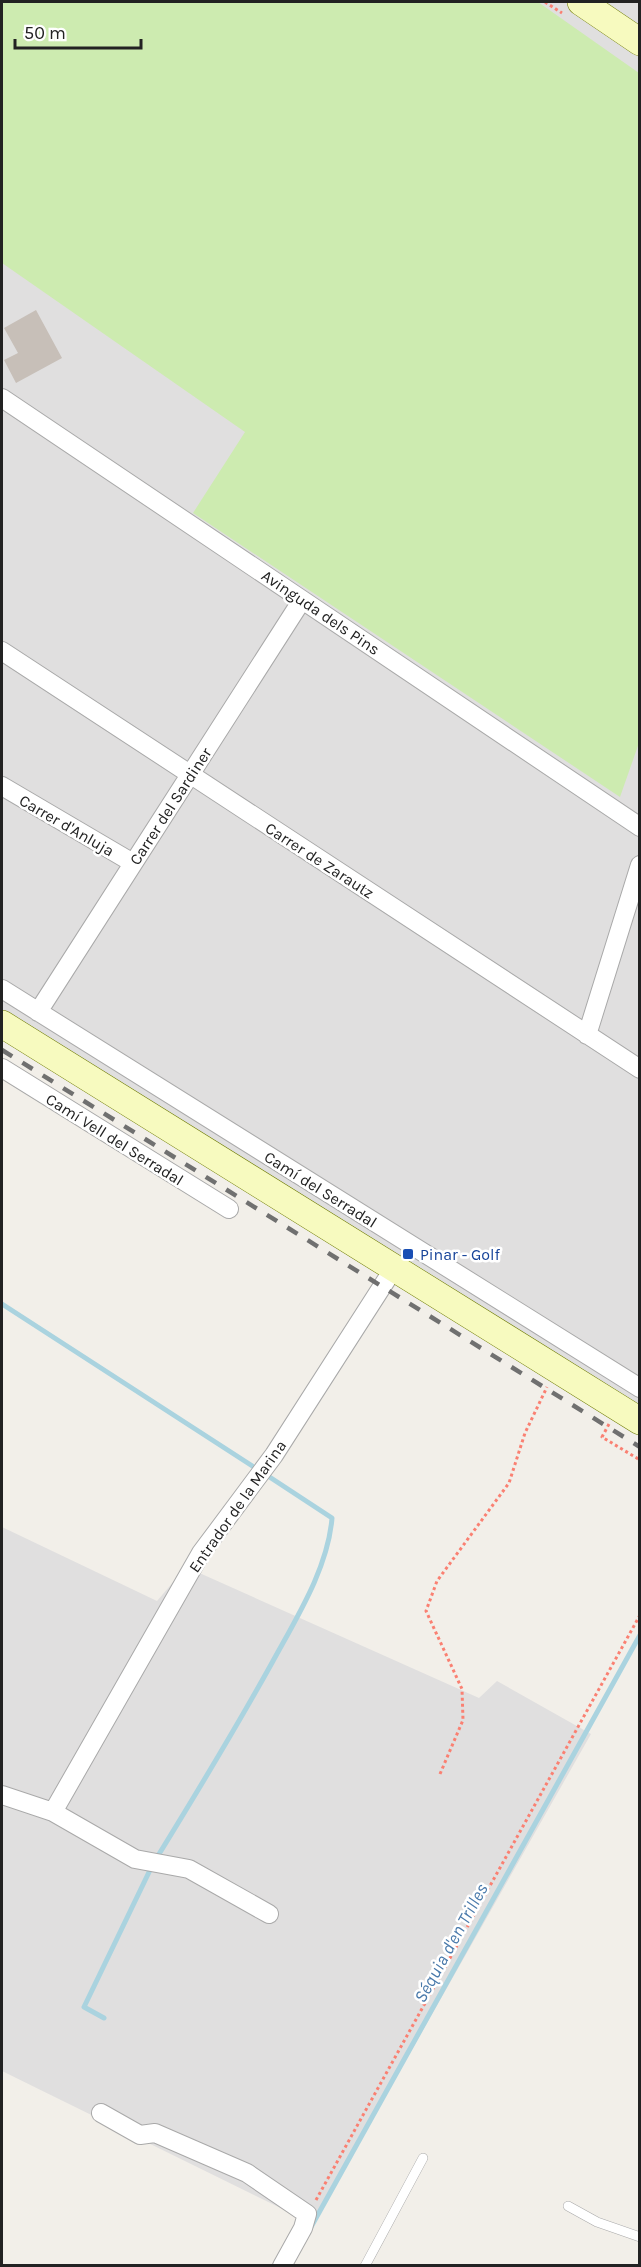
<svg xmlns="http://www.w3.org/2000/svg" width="641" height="2267" viewBox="0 0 641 2267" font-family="Karla,sans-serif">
<rect width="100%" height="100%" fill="#f2efe9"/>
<path fill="#e0dfdf" d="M 2,2 L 639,2 L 639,1430 L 2,1029 Z
M 2,1527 L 157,1601 L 186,1567 L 479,1698 L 497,1681 L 591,1734 L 313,2224 L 2,2071 Z"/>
<path fill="#cdebb0" d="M 2,2 L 538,2 L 639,73 L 640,740 L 620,797 L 193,513 L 245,432 L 2,263 Z"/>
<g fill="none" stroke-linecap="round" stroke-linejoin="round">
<path stroke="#aad3df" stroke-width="5" d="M 2,1304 L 257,1469
M 156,1859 C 196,1794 236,1728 273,1661 C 297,1617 328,1568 332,1518 L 268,1476
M 104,2018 L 84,2007 L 151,1868
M 311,2227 L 640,1635"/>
</g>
<path fill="#c7bfb8" d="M 36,310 L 62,358 L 16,383 L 4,360 L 18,353 L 4,328 Z"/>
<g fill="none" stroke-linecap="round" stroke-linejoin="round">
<defs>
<path id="lane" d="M 568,2206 L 597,2222 L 640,2237
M 365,2266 L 423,2158"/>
<path id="street" d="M 2,398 L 640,827
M 2,651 L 640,1069
M 2,786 L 133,863
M 2,989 L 640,1388
M 38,1012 L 302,600
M 587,1035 L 640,865
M 2,1068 L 229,1209
M 2,1795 L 53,1812 L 135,1859 L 189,1869 L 269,1914
M 53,1812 L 201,1553 L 274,1455 L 394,1268
M 101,2113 L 140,2135 L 155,2133 L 247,2173 L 307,2214 L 303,2228 L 282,2266"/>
<path id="secondary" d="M 581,2 L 640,42
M 2,1024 L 640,1421"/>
</defs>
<use href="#lane" stroke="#a9a9a9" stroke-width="10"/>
<use href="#street" stroke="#a9a9a9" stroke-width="20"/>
<use href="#secondary" stroke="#707d05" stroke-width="28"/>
<path stroke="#fa8072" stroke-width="3" stroke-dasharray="3 3" stroke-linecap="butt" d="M 545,2 L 562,13
M 609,1424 L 602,1437 L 640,1460
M 440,1774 L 463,1720 L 462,1689 L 426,1611 L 437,1581 L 509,1483 L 525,1433 L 547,1387
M 316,2200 L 640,1615"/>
<use href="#lane" stroke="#fff" stroke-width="9"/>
<use href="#street" stroke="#fff" stroke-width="18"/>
<use href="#secondary" stroke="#f7fabf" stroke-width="27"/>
<path stroke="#707070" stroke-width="4.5" stroke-dasharray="12 12" stroke-linecap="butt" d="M 2,1050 L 640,1447"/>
</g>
<rect fill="#1a4fb4" stroke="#fff" stroke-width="2" x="402" y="1248" width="12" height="12" rx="3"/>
<g text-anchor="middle" stroke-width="5" stroke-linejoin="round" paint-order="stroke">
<g font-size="16" fill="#222" stroke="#fff">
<text transform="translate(321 612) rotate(34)" y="6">Avinguda dels Pins</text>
<text transform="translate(170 806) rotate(-57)" y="6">Carrer del Sardiner</text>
<text transform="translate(67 825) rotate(30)" y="6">Carrer d'Anluja</text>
<text transform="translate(320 860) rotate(33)" y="6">Carrer de Zarautz</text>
<text transform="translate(115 1139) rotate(32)" y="6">Camí Vell del Serradal</text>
<text transform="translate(321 1189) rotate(32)" y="6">Camí del Serradal</text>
<text transform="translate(237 1506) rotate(-55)" y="6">Entrador de la Marina</text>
</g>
<g font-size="16" fill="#164399" stroke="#fff" text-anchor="start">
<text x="420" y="1260">Pinar - Golf</text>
</g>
<g font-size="18" font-style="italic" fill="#4a7aab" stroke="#fff">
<text transform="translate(451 1943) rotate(-61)" y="6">Séquia d'en Trilles</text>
</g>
</g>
<rect width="641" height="2267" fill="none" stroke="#222222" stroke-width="6"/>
<path d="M15 39v9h126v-9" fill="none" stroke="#222222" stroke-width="3"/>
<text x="24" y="39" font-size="18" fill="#222222" stroke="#ffffff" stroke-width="4.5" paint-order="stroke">50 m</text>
</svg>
